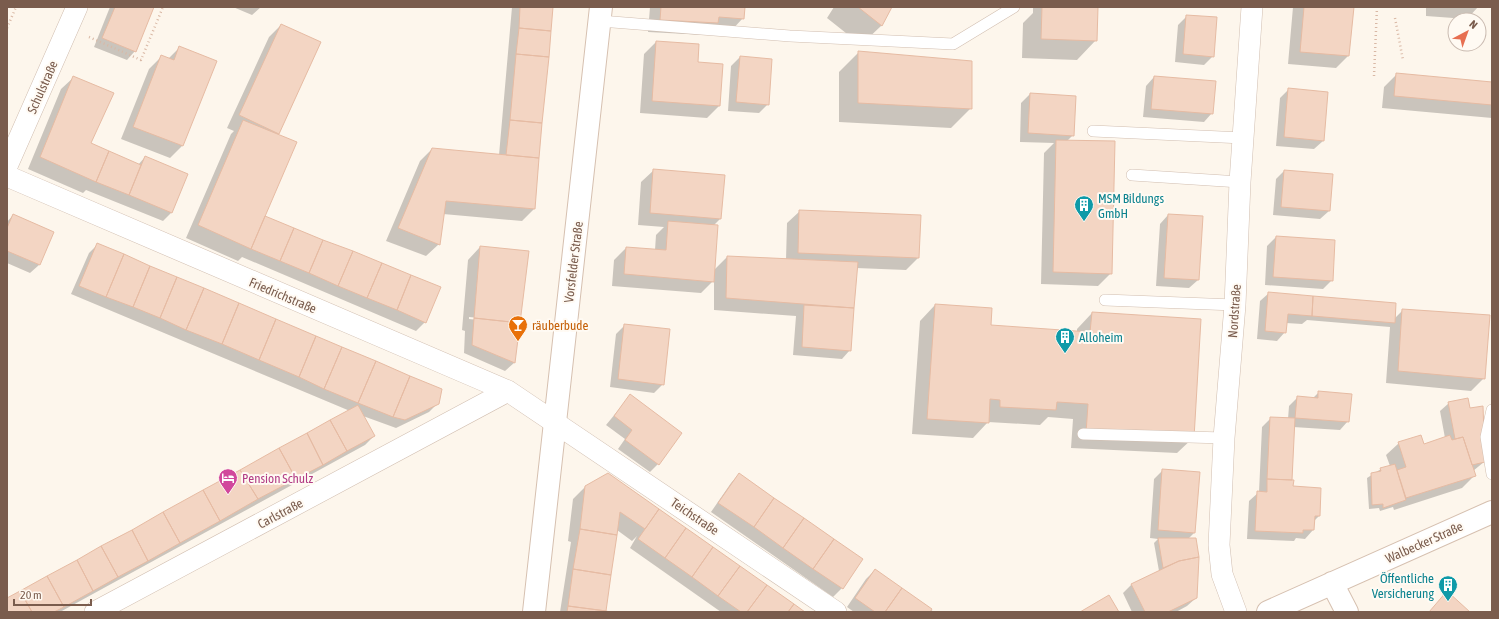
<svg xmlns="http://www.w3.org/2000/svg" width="1499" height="619" viewBox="0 0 1499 619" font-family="'Asap Condensed',sans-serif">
<rect width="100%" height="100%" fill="#fdf6ec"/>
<path fill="#0003" fill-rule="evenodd" d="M 110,7 L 153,7 L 135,51 L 127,60 L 94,47 Z
M 233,7 L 261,7 L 252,15 Z
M 512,7 L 552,7 L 534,209 L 522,221 L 443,214 L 439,244 L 426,256 L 386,241 L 420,161 L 432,149 L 499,155 Z
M 650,7 L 744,7 L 743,18 L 731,31 L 711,29 L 705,35 L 648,32 Z
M 834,7 L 890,7 L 881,26 L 861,45 L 827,18 Z
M 1033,7 L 1097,7 L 1096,40 L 1077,60 L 1022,58 L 1023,23 L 1033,13 Z
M 1293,7 L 1353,7 L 1348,56 L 1336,68 L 1288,64 Z
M 1426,7 L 1478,7 L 1467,19 L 1426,16 Z
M 1187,16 L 1213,56 L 1204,65 L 1175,62 L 1178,25 Z
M 281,25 L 320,43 L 278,134 L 262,220 L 425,322 L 416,331 L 242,257 L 238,261 L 186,238 L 231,134 L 234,131 L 227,128 L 269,37 Z
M 656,42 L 697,63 L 719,106 L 707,118 L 640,113 L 644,54 Z
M 179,48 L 182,146 L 170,158 L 121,139 L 149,69 L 162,56 L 168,59 Z
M 859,52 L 971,108 L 951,128 L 839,122 L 839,72 Z
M 740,57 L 768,104 L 759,113 L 728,111 L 731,66 Z
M 1396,75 L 1492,83 L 1492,118 L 1382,108 L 1384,87 Z
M 74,77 L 90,144 L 138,165 L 145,157 L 171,213 L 163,221 L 86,190 L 83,193 L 28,169 L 61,89 Z
M 1154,77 L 1212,113 L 1204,122 L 1143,117 L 1146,86 Z
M 1289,89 L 1323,141 L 1314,149 L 1276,146 L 1280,98 Z
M 1030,94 L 1075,97 L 1073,135 L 1067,141 L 1111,273 L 1098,286 L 1041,284 L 1044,153 L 1054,143 L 1020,142 L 1021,103 Z
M 654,170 L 720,219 L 713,226 L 714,270 L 727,257 L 786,260 L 787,223 L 800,211 L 918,258 L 906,270 L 856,268 L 850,350 L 842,359 L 793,355 L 796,316 L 714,310 L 714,280 L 701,293 L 612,286 L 614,260 L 626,248 L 655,250 L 656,235 L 664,227 L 638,225 L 641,182 Z
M 1284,171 L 1329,211 L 1320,219 L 1273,215 L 1276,179 Z
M 13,215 L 39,265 L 30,273 L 7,263 L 7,222 Z
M 1168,215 L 1198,280 L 1189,288 L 1156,286 L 1160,224 Z
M 1276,237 L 1332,280 L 1323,289 L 1265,285 L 1267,246 Z
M 98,244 L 438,403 L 429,412 L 396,428 L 363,416 L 374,436 L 365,445 L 60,612 L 7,612 L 7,599 L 350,411 L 71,294 L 89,253 Z
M 480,247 L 520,322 L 514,363 L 505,371 L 464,353 L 465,331 L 462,330 L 468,260 ZM 469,317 L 510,321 L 510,323 L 469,319 Z
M 1269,293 L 1394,319 L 1403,310 L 1484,378 L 1471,391 L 1386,383 L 1390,327 L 1307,320 L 1302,324 L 1286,323 L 1285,332 L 1277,341 L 1257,339 L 1260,301 Z
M 935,305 L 990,326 L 1077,332 L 1077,329 L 1092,313 L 1193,438 L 1177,453 L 1071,448 L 1073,419 L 1048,417 L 1040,425 L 988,422 L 973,438 L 912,434 L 920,321 Z
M 625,325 L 663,384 L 654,393 L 610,387 L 616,334 Z
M 1319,392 L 1348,421 L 1340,430 L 1293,427 L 1291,482 L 1292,487 L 1319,516 L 1314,521 L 1313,530 L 1305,539 L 1296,538 L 1294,541 L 1247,539 L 1249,501 L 1259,492 L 1262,427 L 1271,418 L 1288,419 L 1289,406 L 1297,398 L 1312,399 Z
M 630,396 L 658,464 L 650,472 L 618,449 L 625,439 L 606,425 Z
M 1449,403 L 1484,462 L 1473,471 L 1474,476 L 1462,488 L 1394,510 L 1393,507 L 1380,511 L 1379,508 L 1369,509 L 1367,478 L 1381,469 L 1390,466 L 1386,455 L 1399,443 L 1424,445 L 1445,438 L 1440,411 Z
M 1163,470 L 1194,533 L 1188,539 L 1196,598 L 1187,606 L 1176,612 L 1132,612 L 1123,593 L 1132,584 L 1159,571 L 1154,543 L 1158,539 L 1150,538 L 1154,479 Z
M 739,474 L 862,559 L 842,588 L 833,597 L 711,512 L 731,483 Z
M 585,487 L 803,612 L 721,612 L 630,548 L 637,536 L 632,541 L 617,530 L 604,612 L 560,612 L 571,542 L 568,541 L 573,499 Z
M 875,570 L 934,612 L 854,612 L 847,607 L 866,579 Z"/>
<path fill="#f3d5c3" stroke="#e6bba3" d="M 115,7 L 154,7 L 136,52 L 102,38 Z
M 520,7 L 553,7 L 551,31 L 519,28 Z
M 661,7 L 745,7 L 744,19 L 719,17 L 718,23 L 660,20 Z
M 858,7 L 892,7 L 882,26 Z
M 1042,7 L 1098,7 L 1097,41 L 1041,39 Z
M 1304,7 L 1354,7 L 1349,56 L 1300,52 Z
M 1186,15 L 1217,17 L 1214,57 L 1183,54 Z
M 281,24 L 321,42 L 279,134 L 239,115 Z
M 519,28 L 551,31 L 549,57 L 516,54 Z
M 656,41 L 699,44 L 698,62 L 723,64 L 720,106 L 652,101 Z
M 179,46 L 217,61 L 183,146 L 133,127 L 161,55 L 174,60 Z
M 858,51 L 972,61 L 972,109 L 858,103 Z
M 516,54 L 549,57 L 542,123 L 510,120 Z
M 740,56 L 772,59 L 769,105 L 736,102 Z
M 1396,73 L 1492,82 L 1492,105 L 1394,96 Z
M 73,76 L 114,93 L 91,143 L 109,151 L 96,182 L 40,157 Z
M 1154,76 L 1216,81 L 1213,114 L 1151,109 Z
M 1288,88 L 1328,92 L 1324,141 L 1284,137 Z
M 1030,93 L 1076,96 L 1074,136 L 1028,133 Z
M 243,120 L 297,142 L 251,249 L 198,225 Z
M 510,120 L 542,123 L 539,158 L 506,155 Z
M 1056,140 L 1115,141 L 1112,274 L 1053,272 Z
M 432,148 L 539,158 L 535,209 L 446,201 L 440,245 L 398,228 Z
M 109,151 L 141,165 L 129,195 L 96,182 Z
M 145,156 L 188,174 L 172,213 L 129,195 Z
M 653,169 L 725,175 L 721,219 L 650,213 Z
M 1284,170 L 1333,174 L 1330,211 L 1281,207 Z
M 799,210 L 921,215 L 919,258 L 798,253 Z
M 13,214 L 54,232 L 40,265 L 7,251 L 7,228 Z
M 1168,214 L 1203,216 L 1199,280 L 1164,278 Z
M 265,216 L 294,228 L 280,261 L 251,249 Z
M 668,221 L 718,225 L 714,282 L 624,274 L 626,247 L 666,250 Z
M 294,228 L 323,240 L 309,273 L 280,261 Z
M 1276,236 L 1335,240 L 1333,281 L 1273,277 Z
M 323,240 L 353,251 L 338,286 L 309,273 Z
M 97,243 L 124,254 L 106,297 L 79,286 Z
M 480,246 L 529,251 L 520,323 L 474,318 Z
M 353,251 L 382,263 L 367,298 L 338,286 Z
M 124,254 L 150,266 L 133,307 L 106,297 Z
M 727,256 L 858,262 L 854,308 L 726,298 Z
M 382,263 L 411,275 L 397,310 L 367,298 Z
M 150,266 L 177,277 L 160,318 L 133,307 Z
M 411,275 L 441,287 L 426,323 L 397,310 Z
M 177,277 L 204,288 L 186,330 L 160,318 Z
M 204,288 L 239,303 L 222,344 L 186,330 Z
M 1268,292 L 1313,296 L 1312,316 L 1288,314 L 1286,333 L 1265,331 Z
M 1313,296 L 1396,303 L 1395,323 L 1312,316 Z
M 239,303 L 276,319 L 259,360 L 222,344 Z
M 935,304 L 992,308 L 991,325 L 1090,332 L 1092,312 L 1201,319 L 1194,438 L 1086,433 L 1088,404 L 1057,402 L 1056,410 L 1000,407 L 1000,400 L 990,399 L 989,423 L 927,419 Z
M 804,305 L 854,308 L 851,351 L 802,347 Z
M 1402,309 L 1490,315 L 1485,379 L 1398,371 Z
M 474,318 L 520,323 L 515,363 L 472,345 Z
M 276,319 L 316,336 L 299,377 L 259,360 Z
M 624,324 L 670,329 L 664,385 L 618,379 Z
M 316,336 L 342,347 L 324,389 L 299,377 Z
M 342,347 L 376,361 L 358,403 L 324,389 Z
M 376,361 L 410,376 L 393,417 L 358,403 Z
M 410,376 L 442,389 L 439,404 L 405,420 L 393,417 Z
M 1318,391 L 1352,394 L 1349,422 L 1295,418 L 1297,396 L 1318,398 Z
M 630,394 L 682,433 L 659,465 L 625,440 L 632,430 L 614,416 Z
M 1468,398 L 1470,408 L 1483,406 L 1485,462 L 1472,465 L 1463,437 L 1455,439 L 1448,402 Z
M 358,405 L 375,436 L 347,451 L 330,420 Z
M 1270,417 L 1295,418 L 1292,480 L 1267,479 Z
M 330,420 L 347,451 L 323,465 L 307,433 Z
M 307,433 L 323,465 L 296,479 L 279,448 Z
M 1421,435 L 1424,444 L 1450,435 L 1452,440 L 1463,437 L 1476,476 L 1406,498 L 1397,470 L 1406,467 L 1398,442 Z
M 279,448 L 296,479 L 258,499 L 240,470 Z
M 1395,464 L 1406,500 L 1383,508 L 1383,504 L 1372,505 L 1371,473 L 1381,471 L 1380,468 Z
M 1162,469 L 1200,472 L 1195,533 L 1158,530 Z
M 240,470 L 258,499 L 220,521 L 203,490 Z
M 608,473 L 659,509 L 645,529 L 620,512 L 617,535 L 580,529 L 585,486 Z
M 739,473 L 774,498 L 754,527 L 718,503 Z
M 1267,479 L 1294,480 L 1293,486 L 1321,488 L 1320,516 L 1315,516 L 1314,530 L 1303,530 L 1303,533 L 1255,531 L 1257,491 L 1267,492 Z
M 203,490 L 220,521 L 180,543 L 163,512 Z
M 774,498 L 804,518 L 783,548 L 754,527 Z
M 659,509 L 686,528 L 665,558 L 638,539 Z
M 163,512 L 180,543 L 148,561 L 132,530 Z
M 804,518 L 834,539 L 813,569 L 783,548 Z
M 686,528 L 713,547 L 692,577 L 665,558 Z
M 580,529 L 617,535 L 611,575 L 573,569 Z
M 132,530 L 148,561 L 118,577 L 101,546 Z
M 1158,538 L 1196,538 L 1199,557 L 1179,561 L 1163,568 Z
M 834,539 L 863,559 L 843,589 L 813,569 Z
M 101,546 L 118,577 L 93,591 L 77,560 Z
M 713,547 L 740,566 L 718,596 L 692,577 Z
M 1199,557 L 1197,598 L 1168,612 L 1145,612 L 1131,584 L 1179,561 Z
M 77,560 L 93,591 L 64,607 L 47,576 Z
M 740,566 L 767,585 L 747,612 L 741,612 L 718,596 Z
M 573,569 L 611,575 L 606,611 L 568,606 Z
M 875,569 L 902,588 L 885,612 L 875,612 L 855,598 Z
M 47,576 L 64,607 L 54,612 L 32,612 L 20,591 Z
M 767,585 L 794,604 L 788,612 L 747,612 Z
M 902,588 L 932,609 L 930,612 L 885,612 Z
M 20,591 L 32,612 L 7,612 L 7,598 Z
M 1447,591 L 1470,612 L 1429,612 Z
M 1109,595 L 1119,612 L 1080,612 Z
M 794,604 L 805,612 L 788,612 Z
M 568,606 L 606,611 L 610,612 L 567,612 Z"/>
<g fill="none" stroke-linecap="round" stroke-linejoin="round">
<defs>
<path id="lane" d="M 600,21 L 790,36 L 953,44 L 1014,7
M 1093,131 L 1243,138
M 1132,175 L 1240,182
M 1105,300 L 1235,305
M 1492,410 L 1486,437 L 1492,474
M 1083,434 L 1224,438"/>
<path id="street" d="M 7,166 L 77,7
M 7,176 L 508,391 L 836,612
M 95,612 L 508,391
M 1236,612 L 1222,574 L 1219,545 L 1224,438 L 1235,305 L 1240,182 L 1252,7"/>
<path id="secondary" d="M 1332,583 L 1347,612
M 534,612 L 601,7
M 1268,612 L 1492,512"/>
</defs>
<use href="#lane" stroke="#d1beb0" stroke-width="12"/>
<use href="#street" stroke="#d1beb0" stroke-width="22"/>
<use href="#secondary" stroke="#d6c0b0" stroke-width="24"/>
<path stroke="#d9b8a5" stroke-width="2.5" stroke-dasharray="1 3" stroke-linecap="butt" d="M 1395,18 L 1403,60
M 7,28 L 16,7
M 89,37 L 141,60 L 163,7
M 1374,76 L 1377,7"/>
<use href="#lane" stroke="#fff" stroke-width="11"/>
<use href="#street" stroke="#fff" stroke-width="21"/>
<use href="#secondary" stroke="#fff" stroke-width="22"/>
</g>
<defs>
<symbol id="building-pin" viewBox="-11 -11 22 30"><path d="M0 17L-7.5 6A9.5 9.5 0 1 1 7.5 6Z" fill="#0f9aa8" stroke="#fffaf3"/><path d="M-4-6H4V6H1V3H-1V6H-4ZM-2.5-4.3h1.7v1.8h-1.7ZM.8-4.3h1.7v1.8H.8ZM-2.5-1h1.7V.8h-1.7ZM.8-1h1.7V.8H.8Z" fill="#fff"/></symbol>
<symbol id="bar-pin" viewBox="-11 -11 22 30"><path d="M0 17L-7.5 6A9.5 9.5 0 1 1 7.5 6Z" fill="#e8710a" stroke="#fffaf3"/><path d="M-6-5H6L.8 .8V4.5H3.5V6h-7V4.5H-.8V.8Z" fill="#fff"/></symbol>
<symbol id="hotel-pin" viewBox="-11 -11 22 30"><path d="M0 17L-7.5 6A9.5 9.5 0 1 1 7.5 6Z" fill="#d1479c" stroke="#fffaf3"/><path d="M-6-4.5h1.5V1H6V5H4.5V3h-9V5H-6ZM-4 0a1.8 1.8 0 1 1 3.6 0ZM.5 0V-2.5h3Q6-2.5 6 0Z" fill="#fff"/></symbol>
</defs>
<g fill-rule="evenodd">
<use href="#building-pin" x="1073" y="194" width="22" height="30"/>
<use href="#bar-pin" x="507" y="314" width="22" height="30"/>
<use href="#building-pin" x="1054" y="326" width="22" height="30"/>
<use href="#hotel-pin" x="217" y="467" width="22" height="30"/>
<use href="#building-pin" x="1437" y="574" width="22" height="30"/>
</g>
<g text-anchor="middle" stroke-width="4" stroke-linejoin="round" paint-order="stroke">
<g font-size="13" fill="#7a5c4d" stroke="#fffaf3">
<text transform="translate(42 87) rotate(-66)" y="5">Schulstraße</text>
<text transform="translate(573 262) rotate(-83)" y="5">Vorsfelder Straße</text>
<text transform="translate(283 295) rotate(23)" y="5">Friedrichstraße</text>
<text transform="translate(1234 311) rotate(-86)" y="5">Nordstraße</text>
<text transform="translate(280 513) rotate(-28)" y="5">Carlstraße</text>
<text transform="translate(695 516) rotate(34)" y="5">Teichstraße</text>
<text transform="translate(1424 542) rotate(-24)" y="5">Walbecker Straße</text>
</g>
<g font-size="13" fill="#0d838f" stroke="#fffaf3" text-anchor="start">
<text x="1098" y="203">MSM Bildungs<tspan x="1098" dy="15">GmbH</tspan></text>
<text x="1079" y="342">Alloheim</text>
<text x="1434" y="583" text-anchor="end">Öffentliche<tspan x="1434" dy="15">Versicherung</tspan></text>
</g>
<g font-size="13" fill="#c56008" stroke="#fffaf3" text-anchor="start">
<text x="532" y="330">räuberbude</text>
</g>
<g font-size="13" fill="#b23c85" stroke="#fffaf3" text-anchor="start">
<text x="242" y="483">Pension Schulz</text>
</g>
</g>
<rect width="1499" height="619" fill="none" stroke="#7a5c4d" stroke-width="16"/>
<g transform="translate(1467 32) rotate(41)"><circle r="19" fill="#fffaf3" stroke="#cabbb1"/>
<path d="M0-3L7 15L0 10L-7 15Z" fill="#e76f51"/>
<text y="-6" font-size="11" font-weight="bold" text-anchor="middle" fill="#7a5c4d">N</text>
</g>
<path d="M14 599v6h77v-6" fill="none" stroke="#7a5c4d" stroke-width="2"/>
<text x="20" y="599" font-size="12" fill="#7a5c4d" stroke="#fffaf3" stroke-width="3" paint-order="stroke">20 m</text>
</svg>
